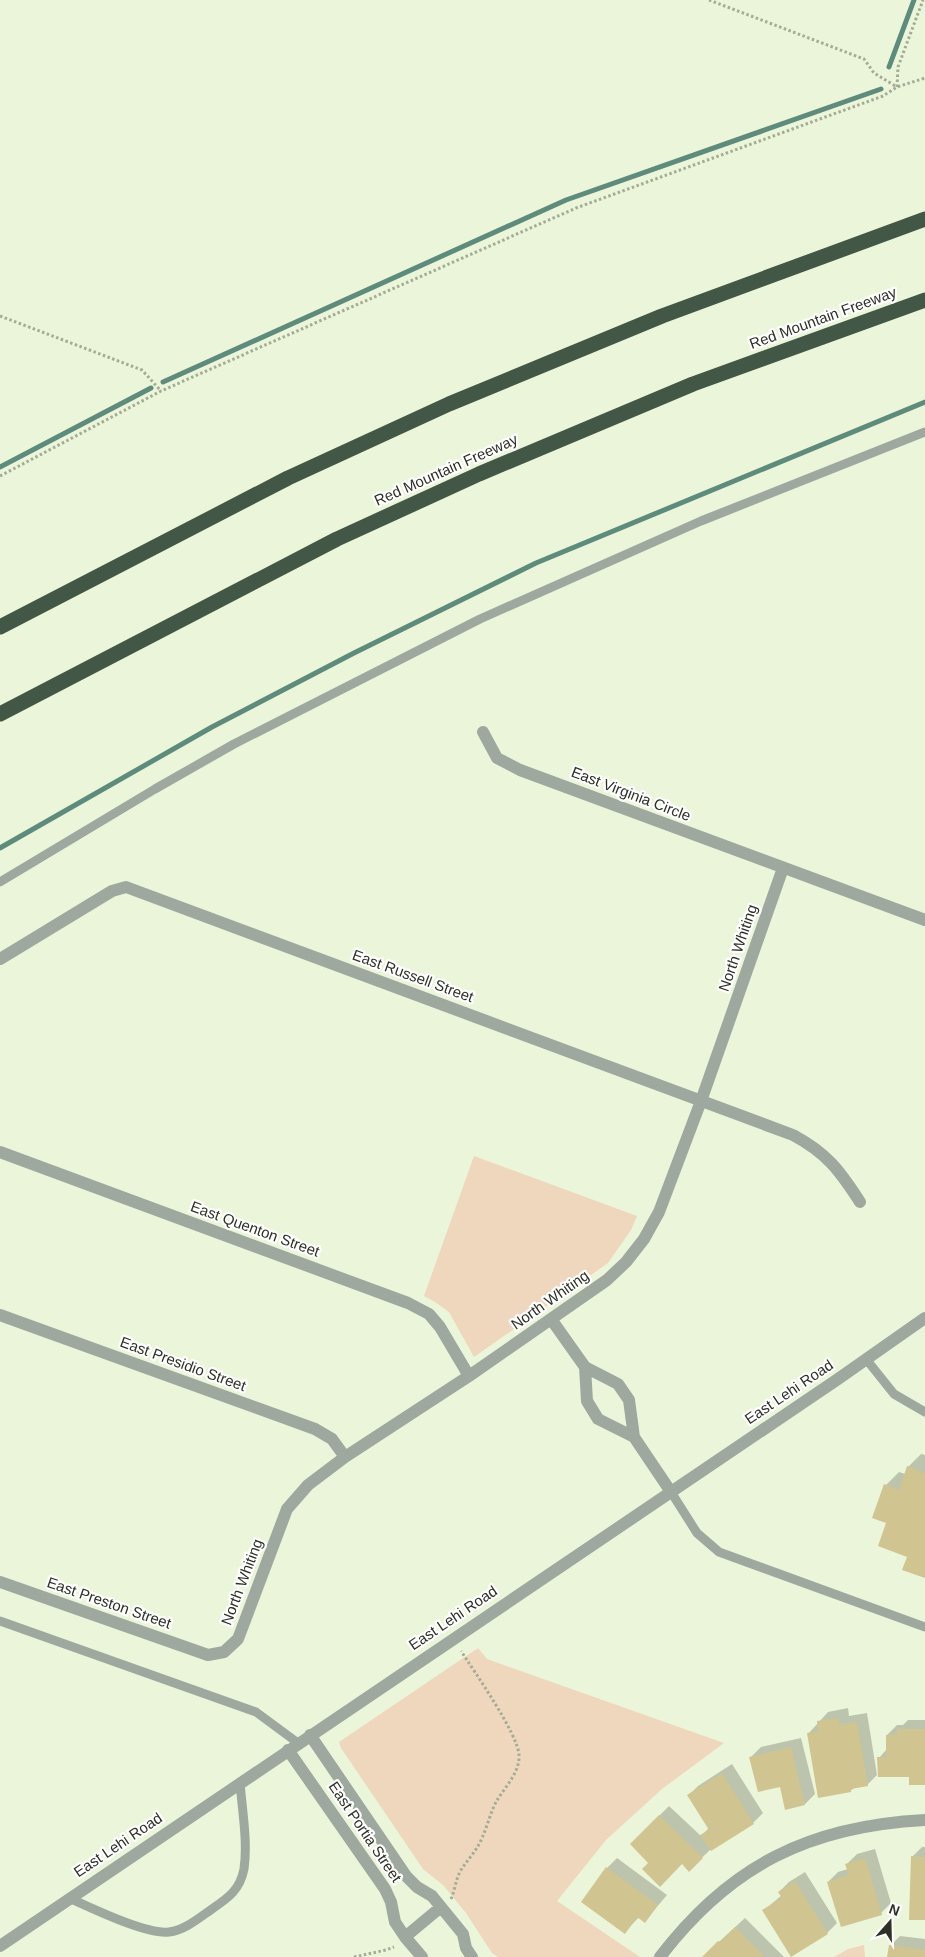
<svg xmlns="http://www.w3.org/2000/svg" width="925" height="1957" viewBox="0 0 925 1957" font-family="Helvetica,sans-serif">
<rect width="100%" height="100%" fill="#ebf5d9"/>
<path fill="#eed7bd" d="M 474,1156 L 637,1216 L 631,1230 L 608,1263 L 474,1357 L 449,1312 L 435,1302 L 424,1296 Z
M 478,1648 L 487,1659 L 724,1743 L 662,1789 L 606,1840 L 557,1901 L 640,1957 L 498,1957 L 492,1953 L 466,1913 L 443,1885 L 423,1869 L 341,1748 L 339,1742 Z
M 864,1945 L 865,1957 L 834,1957 L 848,1949 Z"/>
<path fill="#0003" d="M 921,1454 L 925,1455 L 925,1577 L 908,1556 L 888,1522 L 886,1485 L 899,1472 L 905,1474 L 908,1467 Z
M 848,1708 L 849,1716 L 867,1713 L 877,1775 L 867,1785 L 854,1788 L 850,1791 L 809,1733 L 828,1712 Z
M 908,1720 L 925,1720 L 925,1783 L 879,1758 L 887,1749 L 887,1735 L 897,1725 L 903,1725 Z
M 801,1738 L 815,1794 L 805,1804 L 781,1785 L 751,1757 L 761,1747 Z
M 732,1764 L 763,1813 L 753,1823 L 711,1849 L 689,1870 L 682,1863 L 650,1863 L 631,1844 L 669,1806 L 701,1836 L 709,1828 L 688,1796 L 698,1786 Z
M 922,1847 L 925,1847 L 925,1919 L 912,1857 Z
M 875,1849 L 891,1903 L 881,1913 L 828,1882 L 838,1872 L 848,1869 L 847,1864 L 857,1854 Z
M 617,1858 L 667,1895 L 645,1921 L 639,1917 L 625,1932 L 607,1868 Z
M 805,1872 L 837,1923 L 827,1933 L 763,1911 L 782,1895 L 779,1892 L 789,1882 Z
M 745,1918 L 784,1957 L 704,1957 L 708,1952 Z
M 900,1936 L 925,1939 L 925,1957 L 888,1957 L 890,1946 Z"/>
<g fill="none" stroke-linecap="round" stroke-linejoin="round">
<path stroke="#5d8b7c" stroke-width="5" d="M 889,67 L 914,0
M 163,382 L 566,200 L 881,89
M 0,467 L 151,388
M 0,848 L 212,727 L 354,653 L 536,563 L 925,402"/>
</g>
<path fill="#d0c490" d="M 907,1466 L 925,1473 L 925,1578 L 902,1570 L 907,1557 L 878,1546 L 886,1523 L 872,1518 L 884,1484 L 899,1490 Z
M 838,1718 L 840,1725 L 857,1722 L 868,1786 L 851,1789 L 851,1792 L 818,1798 L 807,1733 L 818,1731 L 817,1721 Z
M 897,1729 L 925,1729 L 925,1785 L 909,1785 L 909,1777 L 878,1777 L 877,1757 L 886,1757 L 886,1735 L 897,1735 Z
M 791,1747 L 805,1805 L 785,1810 L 780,1787 L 758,1792 L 749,1757 Z
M 722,1773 L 754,1824 L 711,1851 L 700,1835 L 709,1830 L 687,1795 Z
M 659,1815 L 703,1858 L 689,1872 L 682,1864 L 660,1887 L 642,1869 L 648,1863 L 630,1844 Z
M 911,1856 L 925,1857 L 925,1920 L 909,1920 Z
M 865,1858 L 882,1915 L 841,1927 L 827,1882 L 849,1875 L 845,1864 Z
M 606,1867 L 658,1905 L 645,1923 L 637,1917 L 625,1934 L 581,1902 Z
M 795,1881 L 828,1934 L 791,1957 L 762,1910 L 782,1898 L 778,1892 Z
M 735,1927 L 765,1957 L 702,1957 L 718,1941 L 720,1942 Z
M 889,1945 L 925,1950 L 925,1957 L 887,1957 Z"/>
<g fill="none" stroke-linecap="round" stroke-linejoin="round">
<path stroke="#a4ab96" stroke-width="3" stroke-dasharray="2.5 2.5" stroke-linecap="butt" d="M 709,0 L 864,59 L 874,73 L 897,87 L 898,67 L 923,0
M 0,316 L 142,370 L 161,391
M 0,476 L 161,391 L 576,208 L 883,96 L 897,87 L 925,78
M 451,1899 C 455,1890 456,1878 461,1870 C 468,1859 476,1852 482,1838 C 487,1827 490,1814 496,1802 C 504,1788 520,1773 519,1755 C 518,1734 474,1671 461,1651
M 354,1957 L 386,1950 L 394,1947"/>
<path stroke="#9ea89f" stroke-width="9" d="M 0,882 L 155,789 L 234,744 L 480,619 L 701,521 L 925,432
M 866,1359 L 894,1394 L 925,1412
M 671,1492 L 697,1533 L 719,1552 L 925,1627
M 0,1621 L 256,1712 L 298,1743
M 69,1898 C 91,1908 147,1935 169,1932 C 185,1930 199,1918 212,1909 C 228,1898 240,1890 244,1869 C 248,1841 242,1810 240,1782"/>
<path stroke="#9ea89f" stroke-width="12" d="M 483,732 L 497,758 L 520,770 L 925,920
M 0,959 L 112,891 L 126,887 L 793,1135 C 827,1153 840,1171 860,1202
M 0,1152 L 408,1303 L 429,1314 L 440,1327 L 469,1376
M 0,1315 L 315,1429 L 332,1439 L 345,1457
M 551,1319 L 585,1367 L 618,1384 L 629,1400 L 634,1437 L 671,1492
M 585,1367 L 587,1401 L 598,1419 L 634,1437
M 0,1582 L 208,1655 L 224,1652 L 238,1639 L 287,1509 L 308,1485 L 345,1457 L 469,1376 L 607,1280 L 626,1262 L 644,1239 L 659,1212 L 701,1101 L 783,868
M 310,1735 L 406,1876 L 417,1887 L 432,1896 L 441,1907 L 463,1934 L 466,1948 L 472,1957
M 288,1750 L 385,1889 L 391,1902 L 395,1922 L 405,1937 L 422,1957
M 405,1937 L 441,1907
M 0,1946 L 838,1379 L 925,1318
M 660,1957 C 730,1865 810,1826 925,1820"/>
<path stroke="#425745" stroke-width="15" d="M 0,627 L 288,478 L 449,404 L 662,316 L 925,219
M 0,714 L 337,539 L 479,474 L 693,384 L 925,300"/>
</g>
<g text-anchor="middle" stroke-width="4.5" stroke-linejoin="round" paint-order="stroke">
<g font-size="15" fill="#2c3025" stroke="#fff">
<text transform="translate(823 318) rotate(-20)" y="5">Red Mountain Freeway</text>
<text transform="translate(446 470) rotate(-24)" y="5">Red Mountain Freeway</text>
<text transform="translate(631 794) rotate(21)" y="5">East Virginia Circle</text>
<text transform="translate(738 948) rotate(-71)" y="5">North Whiting</text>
<text transform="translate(413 976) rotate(20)" y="5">East Russell Street</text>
<text transform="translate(255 1229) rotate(20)" y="5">East Quenton Street</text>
<text transform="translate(550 1300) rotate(-35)" y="5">North Whiting</text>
<text transform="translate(183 1364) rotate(20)" y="5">East Presidio Street</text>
<text transform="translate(789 1392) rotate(-34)" y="5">East Lehi Road</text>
<text transform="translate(242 1582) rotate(-69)" y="5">North Whiting</text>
<text transform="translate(109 1603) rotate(19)" y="5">East Preston Street</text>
<text transform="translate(453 1618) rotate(-34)" y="5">East Lehi Road</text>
<text transform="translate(365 1832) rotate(56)" y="5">East Portia Street</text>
<text transform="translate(118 1845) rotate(-34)" y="5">East Lehi Road</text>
</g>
</g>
<g transform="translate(890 1922) rotate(20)" stroke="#ffffff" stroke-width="4" paint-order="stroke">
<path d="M0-4L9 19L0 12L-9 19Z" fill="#2c3025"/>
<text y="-8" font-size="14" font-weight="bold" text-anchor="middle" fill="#2c3025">N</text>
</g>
</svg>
